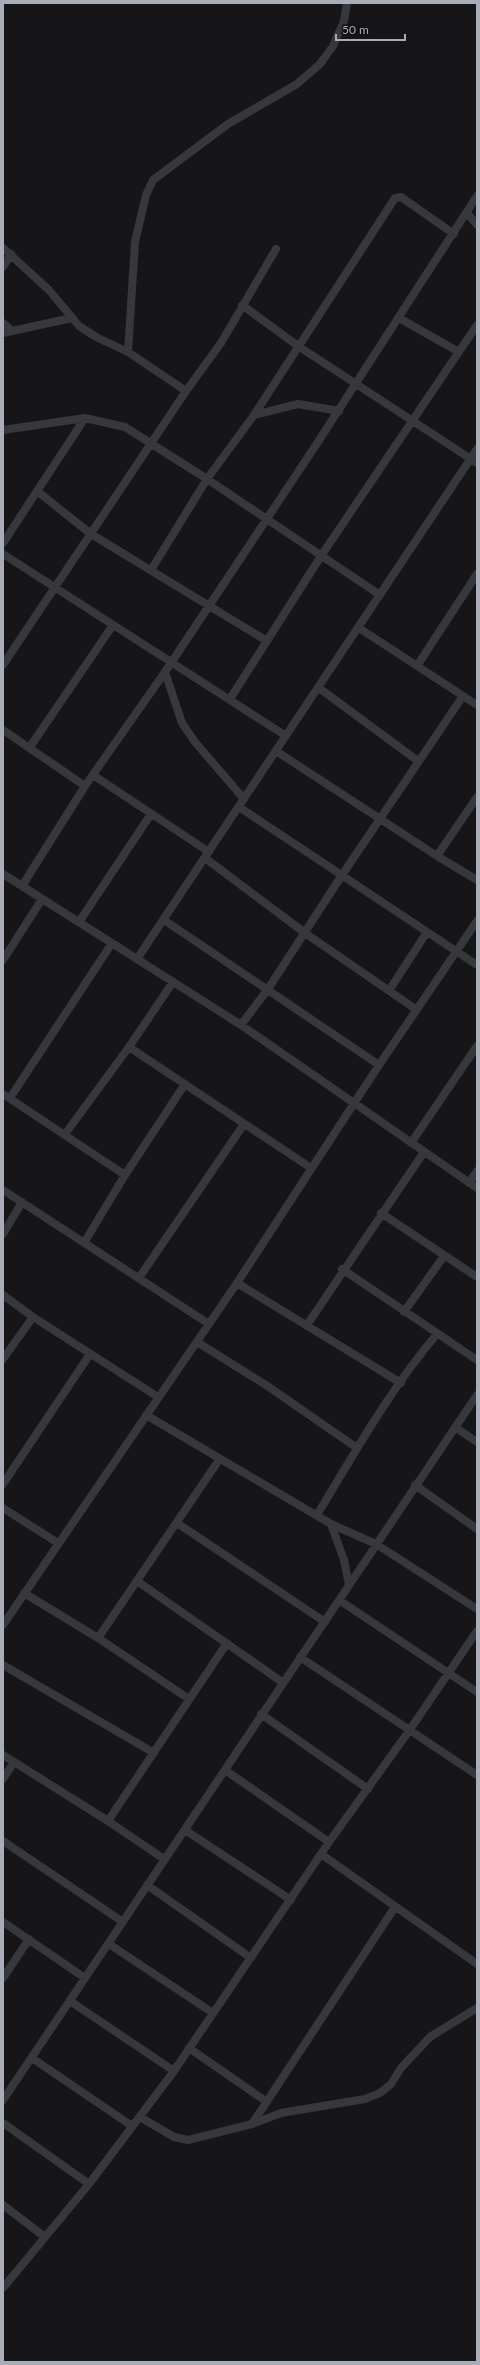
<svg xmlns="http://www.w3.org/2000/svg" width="480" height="2365" viewBox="0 0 480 2365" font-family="Lato,sans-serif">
<rect width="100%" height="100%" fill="#161618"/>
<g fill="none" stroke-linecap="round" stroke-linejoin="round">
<path stroke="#37383d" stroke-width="8" d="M 467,213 L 477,225
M 3,248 L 49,290 L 79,326 L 98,338 L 128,352 L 186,391
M 3,267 L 11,254
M 242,305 L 298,346 L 477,463
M 399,318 L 459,352
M 3,323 L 12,331
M 3,333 L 72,318
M 128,352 L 135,242 L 146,195 L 153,180 L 228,124 L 297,84 L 320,64 L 333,46 L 344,21 L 347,3
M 254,415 L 298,404 L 339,411
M 3,430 L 85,418 L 125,427 L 207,479 L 380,595
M 37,491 L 91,534 L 267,641
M 3,543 L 85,418
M 3,554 L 286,736
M 151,570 L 207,479 L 254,415 L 395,198 L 401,197 L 454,234
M 359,628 L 477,705
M 3,665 L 186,391 L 221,343 L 276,249
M 417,666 L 477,574
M 165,672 L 182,723 L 195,742 L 244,799
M 319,688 L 418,761
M 230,699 L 321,556 L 477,325
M 3,730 L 85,786
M 30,747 L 113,625
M 276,751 L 437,856 L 477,797
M 93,775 L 209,852
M 239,807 L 477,965
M 437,856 L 477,880
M 205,858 L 305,933 L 417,1010
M 3,874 L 241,1025 L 477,1188
M 22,886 L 85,786 L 165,672 L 316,445 L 477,196
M 164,920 L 379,1065
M 79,922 L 151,814
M 137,959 L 477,449
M 3,960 L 42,899
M 390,989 L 427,932
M 241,1025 L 268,989 L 342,875 L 463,696
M 129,1047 L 311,1168
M 3,1094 L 125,1175
M 10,1098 L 112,943
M 65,1134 L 129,1047 L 173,982
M 411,1143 L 477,1046
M 469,1183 L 477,1171
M 3,1190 L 209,1324
M 381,1213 L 477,1277
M 3,1234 L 22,1202
M 84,1243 L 125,1175 L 185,1084
M 342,1269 L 477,1360
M 139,1278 L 244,1124
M 237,1283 L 401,1383
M 3,1295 L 33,1317 L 3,1359
M 404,1312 L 444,1256
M 33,1317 L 158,1397
M 307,1325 L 424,1152
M 197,1342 L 269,1387 L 357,1448
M 146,1415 L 331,1524 L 376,1544 L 477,1609
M 455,1427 L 477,1442
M 3,1484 L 90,1354
M 415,1485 L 477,1529
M 3,1508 L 58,1543
M 317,1515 C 354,1454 390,1389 437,1334
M 177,1523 L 325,1622
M 331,1524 L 344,1560 L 349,1585
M 137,1581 L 282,1682
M 24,1593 L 98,1638 L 189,1699
M 339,1600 L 477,1692
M 3,1625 L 237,1283 L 379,1065 L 477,921
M 98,1638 L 219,1460
M 300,1657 L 477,1775
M 3,1665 L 154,1753
M 261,1714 L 368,1789
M 3,1755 L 108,1821 L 164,1859
M 225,1770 L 329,1842
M 3,1779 L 14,1762
M 108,1821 L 227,1643
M 185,1830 L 291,1900
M 3,1841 L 123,1922
M 321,1854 L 477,1964
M 147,1885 L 251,1958
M 3,1922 L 85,1978
M 109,1944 L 213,2013
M 3,1978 L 29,1939
M 70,2001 L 174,2071
M 189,2048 L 267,2102
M 32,2058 L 132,2126
M 3,2100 L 477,1395
M 140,2117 L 174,2137 L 188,2140 L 252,2124 L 281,2113 L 365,2099 L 380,2093 L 391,2084 L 401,2068 L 430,2037 L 477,2008
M 3,2123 L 89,2184
M 252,2124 L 395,1907
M 3,2205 L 45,2237
M 3,2288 L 89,2184 L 174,2071 L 329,1842 L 409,1731 L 477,1631"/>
</g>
<rect width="480" height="2365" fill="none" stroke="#a8adb8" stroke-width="8"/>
<path d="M336 34v6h69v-6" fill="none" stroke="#a8adb8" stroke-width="2"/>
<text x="342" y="34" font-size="12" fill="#a8adb8" stroke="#111113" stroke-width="3" paint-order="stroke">50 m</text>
</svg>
